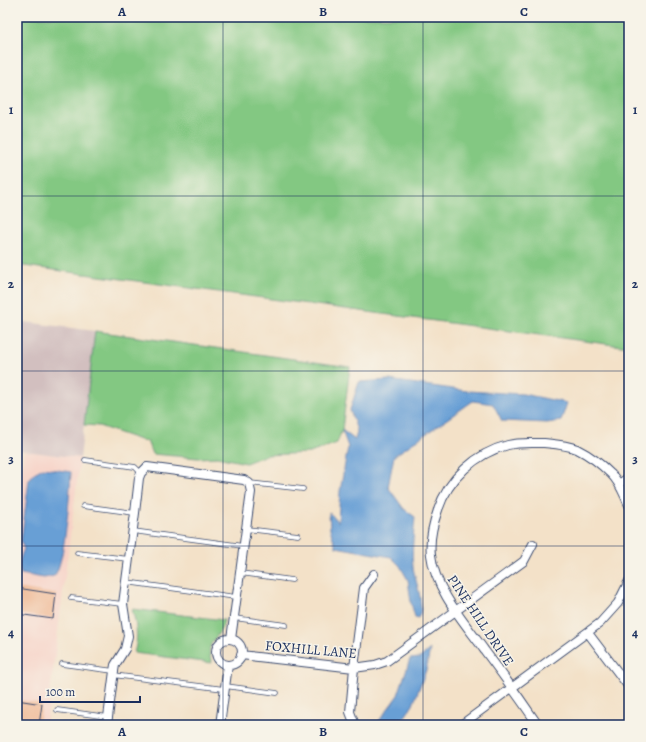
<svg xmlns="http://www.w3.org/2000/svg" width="646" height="742" viewBox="0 0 646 742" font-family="Alegreya,serif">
<rect width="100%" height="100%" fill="#f7f3e8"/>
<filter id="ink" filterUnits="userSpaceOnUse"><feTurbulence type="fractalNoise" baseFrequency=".025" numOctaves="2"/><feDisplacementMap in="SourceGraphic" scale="8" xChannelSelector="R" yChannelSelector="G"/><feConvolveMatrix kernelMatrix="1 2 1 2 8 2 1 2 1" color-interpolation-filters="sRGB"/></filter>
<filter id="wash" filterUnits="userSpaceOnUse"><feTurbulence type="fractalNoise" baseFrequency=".012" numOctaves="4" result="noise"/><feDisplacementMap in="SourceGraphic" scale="16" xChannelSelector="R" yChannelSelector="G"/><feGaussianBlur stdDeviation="0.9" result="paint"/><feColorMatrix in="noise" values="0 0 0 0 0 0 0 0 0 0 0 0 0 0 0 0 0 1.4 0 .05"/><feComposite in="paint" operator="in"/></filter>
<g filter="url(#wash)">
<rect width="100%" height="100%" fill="#f3e1c8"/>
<path fill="#f7d1c6" d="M 24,451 L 80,458 L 46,725 L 17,725 L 17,502 Z"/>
<path fill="#d2bfbf" d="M 17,321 L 95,331 L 80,458 L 17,450 Z"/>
<path fill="#83c882" stroke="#4f7c70" d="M 17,17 L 629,17 L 629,347 L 17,265 Z
M 95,331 L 350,367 L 342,430 L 337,443 L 310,453 L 266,455 L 246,463 L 217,457 L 198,458 L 152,454 L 147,441 L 140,440 L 99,426 L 84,425 Z
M 132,609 L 224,620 C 221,640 203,640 212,663 L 134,653 C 139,637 136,624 132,609 Z"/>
<path fill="#679fd5" stroke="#41679a" d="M 389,380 L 467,391 L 523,394 L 567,403 L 561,421 L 547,423 L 502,421 L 493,404 L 473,401 L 394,456 L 388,487 L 404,509 L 415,517 C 414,531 411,553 413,567 C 415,581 426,606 418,618 L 415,617 L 411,603 L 408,580 L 400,566 L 391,557 L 336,547 L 330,529 L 329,512 L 338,522 L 340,491 L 348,447 L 342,430 L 355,440 L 357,431 L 350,410 L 359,382 Z
M 43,468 L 71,472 C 70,490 65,565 54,576 L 44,578 L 21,574 C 18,566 20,557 24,549 L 21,542 L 29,480 L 34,473 Z
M 430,649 L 426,670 L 413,705 L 399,725 L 376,725 L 398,695 L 410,659 L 420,658 Z"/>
<g id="blocks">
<path fill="#efb38d" d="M 17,588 L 56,594 L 53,619 L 17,614 Z
M 17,700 L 42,704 L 39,725 L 17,725 Z"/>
</g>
</g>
<g filter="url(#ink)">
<use href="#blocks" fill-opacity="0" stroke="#3b4a6e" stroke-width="1"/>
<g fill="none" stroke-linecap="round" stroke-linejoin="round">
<defs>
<path id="lane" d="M 85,460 L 135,467 L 141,473
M 249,483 L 303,489
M 83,506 L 135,513
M 246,529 L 298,535
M 133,531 L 243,546
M 77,553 L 129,559
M 240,573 L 292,580
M 126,582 L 236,597
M 71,598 L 123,604
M 234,618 L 286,625
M 62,664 L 114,671
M 113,675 L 224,689
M 225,686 L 277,693
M 57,710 L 108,717"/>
<path id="street" d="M 619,484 L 629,477
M 588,633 L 629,687
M216 652a13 13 0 1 1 26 0a13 13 0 1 1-26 0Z
M 241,655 L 354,668 L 375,665 L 387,661 L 524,561 L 533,544
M 107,725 L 114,671 L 115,665 L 125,649 L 128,636 L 123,604 L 135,513 L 139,478 L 141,473 L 147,467 L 244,480 L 249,483 L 251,492 L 231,639
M 220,725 L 228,665
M 355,725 L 350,712 L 354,668 L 364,588 L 374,574
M 461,725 L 600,623 L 618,603 L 629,581
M 538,725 C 521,700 503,675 485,651 C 465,623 435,590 431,555 C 429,539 433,524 438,510 C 448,479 476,453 508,445 C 519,442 532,443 544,443 C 554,444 567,445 577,449 C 589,455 601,464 611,474 C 620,482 624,495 629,505"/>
</defs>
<use href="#lane" stroke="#3b4a6e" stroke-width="5.5"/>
<use href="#street" stroke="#3b4a6e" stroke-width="10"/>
<use href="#lane" stroke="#fff" stroke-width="4"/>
<use href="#street" stroke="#fff" stroke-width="8"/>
</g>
</g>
<path fill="none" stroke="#1b2f5e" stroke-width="1" stroke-opacity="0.55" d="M 223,17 L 223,725M 423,17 L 423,725M 17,196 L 629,196M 17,371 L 629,371M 17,546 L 629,546"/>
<g text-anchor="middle" stroke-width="3" stroke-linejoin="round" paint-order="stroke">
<g font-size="14" fill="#1b2f5e" stroke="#f7f3e8">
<text transform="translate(481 620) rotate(56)" y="5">PINE HILL DRIVE</text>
<text transform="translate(311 649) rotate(5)" y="5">FOXHILL LANE</text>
</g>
</g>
<rect width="646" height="742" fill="none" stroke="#f7f3e8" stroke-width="44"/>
<path d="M40 696v6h100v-6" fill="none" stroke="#1b2f5e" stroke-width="2"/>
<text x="46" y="696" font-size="12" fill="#1b2f5e" stroke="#f7f3e8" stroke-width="3" paint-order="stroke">100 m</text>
<rect x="22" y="22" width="602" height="698" fill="none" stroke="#1b2f5e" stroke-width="1.5"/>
<g font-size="13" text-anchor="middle" font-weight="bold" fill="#1b2f5e">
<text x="122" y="16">A</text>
<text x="323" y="16">B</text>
<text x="524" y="16">C</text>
<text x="11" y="114">1</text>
<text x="635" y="114">1</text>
<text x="11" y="288">2</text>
<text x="635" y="288">2</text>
<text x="11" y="463">3</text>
<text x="635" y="463">3</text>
<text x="11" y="637">4</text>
<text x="635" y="637">4</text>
<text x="122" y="736">A</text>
<text x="323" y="736">B</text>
<text x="524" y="736">C</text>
</g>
</svg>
